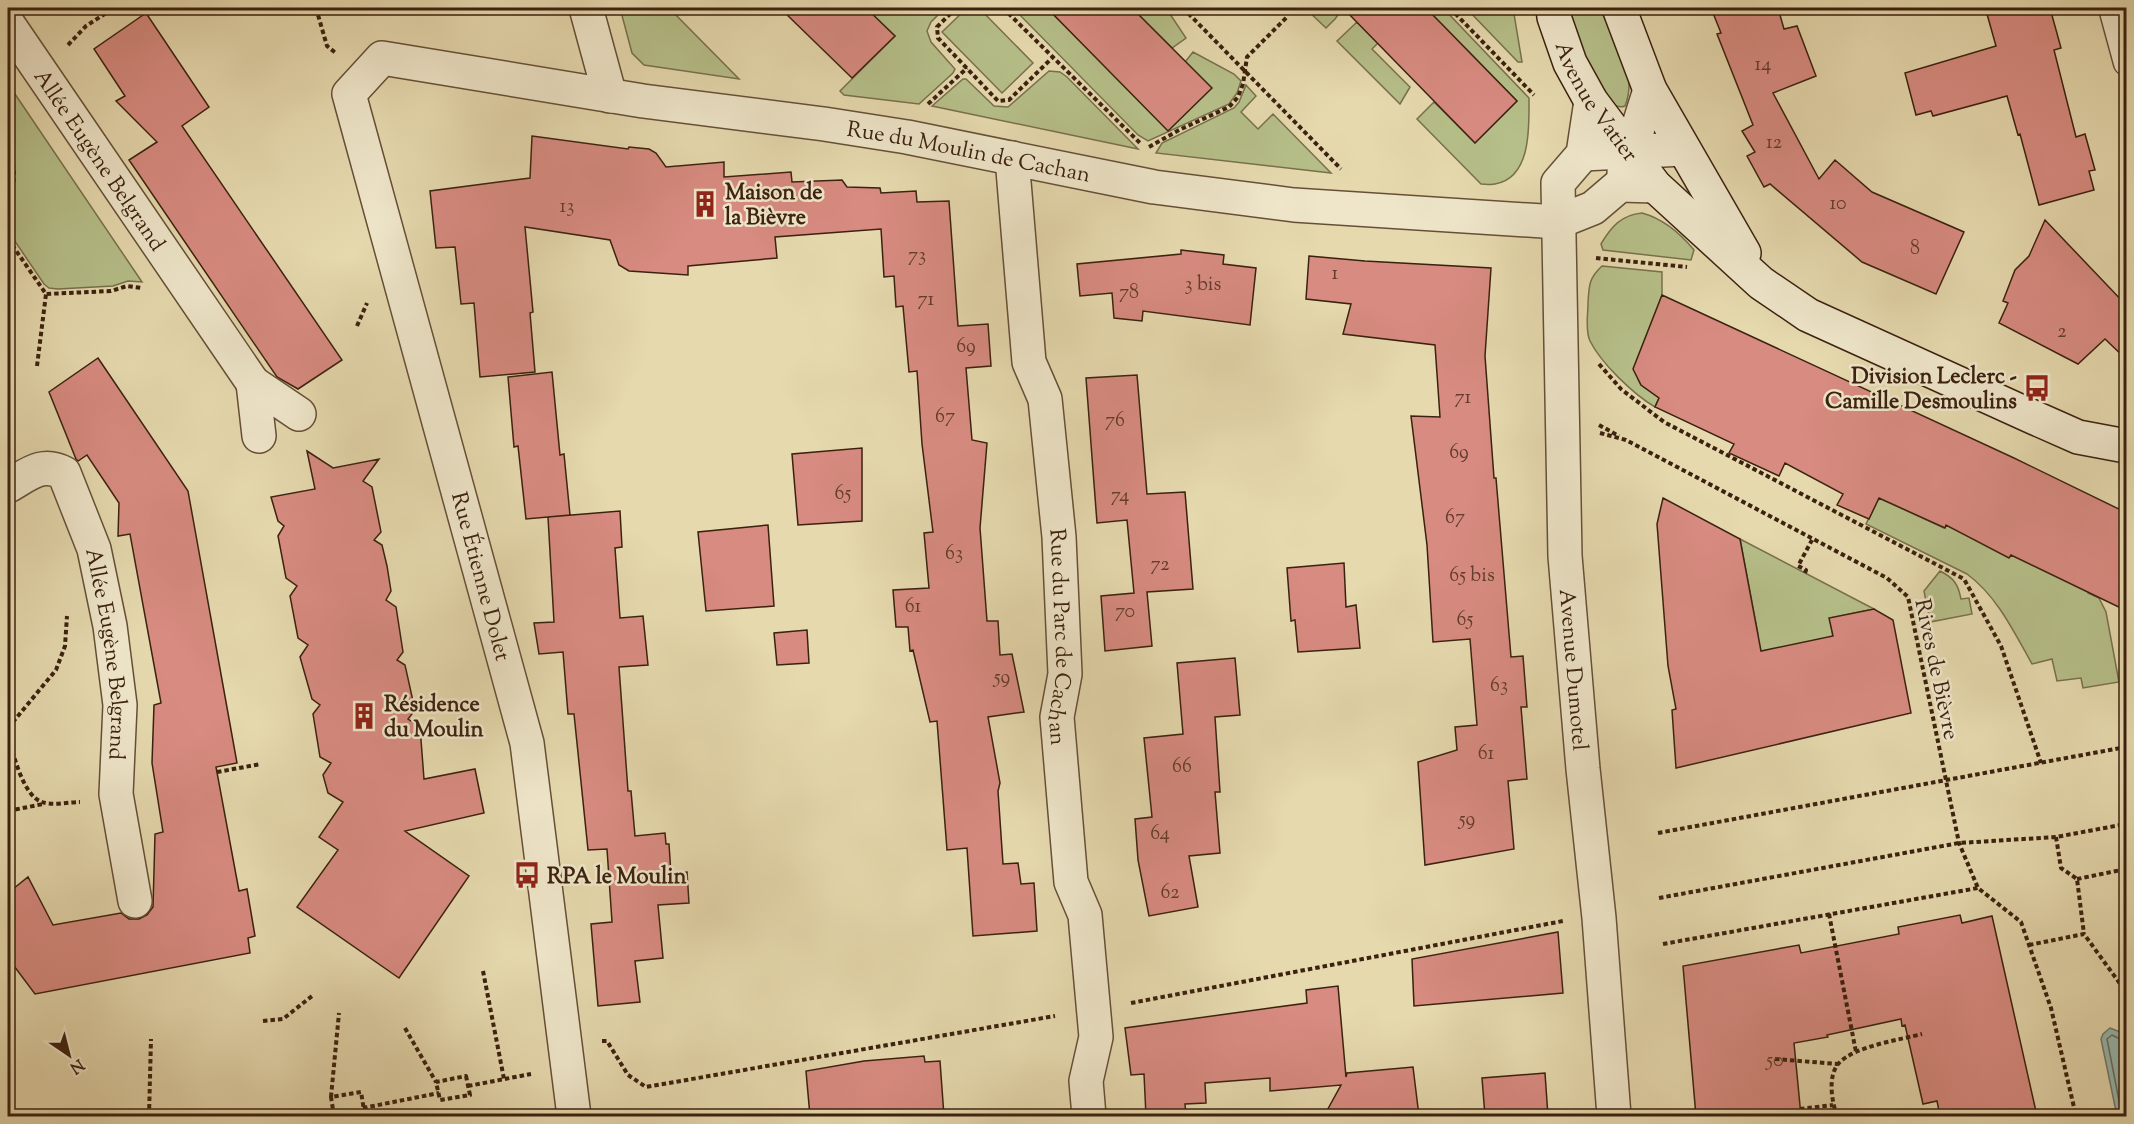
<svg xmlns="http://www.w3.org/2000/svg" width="2134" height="1124" viewBox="0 0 2134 1124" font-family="'Sorts Mill Goudy',serif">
<rect width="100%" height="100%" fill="#e6d9ae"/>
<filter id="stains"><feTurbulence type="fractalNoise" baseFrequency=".00333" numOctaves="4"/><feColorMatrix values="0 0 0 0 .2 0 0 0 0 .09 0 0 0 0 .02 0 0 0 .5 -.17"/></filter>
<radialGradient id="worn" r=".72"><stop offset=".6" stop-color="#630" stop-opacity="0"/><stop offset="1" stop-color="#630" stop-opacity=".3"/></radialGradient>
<path fill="#b6bf89" stroke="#78704c" stroke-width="1.5" d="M 620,8 L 669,8 L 739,79 L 644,65 L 632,53 Z
M 866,8 L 945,8 L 931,22 L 927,31 L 931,42 L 955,69 L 953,73 L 919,104 L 844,95 L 840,91 L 895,36 Z
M 967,8 L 979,8 L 1033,63 L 1002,93 L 942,32 Z
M 1013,8 L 1047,8 L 1168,130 L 1185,62 L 1193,52 L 1234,74 L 1241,81 L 1237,93 L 1229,104 L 1148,141 L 1138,135 Z
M 1132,8 L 1166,8 L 1186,38 L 1172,48 Z
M 1305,8 L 1343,8 L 1335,19 L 1326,28 Z
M 1426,8 L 1443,8 L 1529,98 C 1529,125 1532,178 1495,184 C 1491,185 1485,184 1481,184 L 1417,119 L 1434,102 L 1475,143 L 1517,101 Z
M 1466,8 L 1513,8 L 1522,62 L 1518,62 Z
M 1566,8 L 1601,8 C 1614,39 1639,71 1625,106 C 1597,116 1574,28 1566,8 Z
M 1357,22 L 1378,43 L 1372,49 L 1410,87 L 1400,104 L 1337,41 Z
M 1049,71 L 1060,72 L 1067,77 L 1138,149 L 932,106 L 963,79 L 966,79 L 994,106 L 1008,107 Z
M 8,84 L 17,97 L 142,282 L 128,281 L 113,286 L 58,289 L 49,288 L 44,284 L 8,231 Z
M 1246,85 L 1256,96 L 1241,112 L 1258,129 L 1273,114 L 1331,173 L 1156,153 L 1162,143 L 1234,108 L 1239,102 Z
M 1642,213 C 1664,219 1680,233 1694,250 L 1691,260 L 1603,250 L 1601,244 C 1611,227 1621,215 1642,213 Z
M 1602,266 L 1662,272 L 1662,295 L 1637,360 L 1638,379 L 1641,385 L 1659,398 L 1655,407 C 1633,394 1601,363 1590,341 C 1585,331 1588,314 1588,303 C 1589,285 1589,278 1602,266 Z
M 1879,498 L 1944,528 L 1946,525 L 2011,555 L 2091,585 L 2088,593 L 2099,598 L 2106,612 L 2119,682 L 2083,688 L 2081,678 L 2057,681 L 2052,659 L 2032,664 C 2014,632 1997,596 1967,574 L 1866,524 Z
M 1740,539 L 1874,609 L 1830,618 L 1833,636 L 1754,662 L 1758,634 Z
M 1940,571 C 1954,578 1958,584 1961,599 L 1969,598 L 1972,614 L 1930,622 L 1924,591 Z"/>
<path fill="#97b9af" stroke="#727c6f" stroke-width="1.5" d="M 2110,1028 L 2120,1032 L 2126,1037 L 2126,1116 L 2117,1116 L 2101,1039 L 2103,1034 Z"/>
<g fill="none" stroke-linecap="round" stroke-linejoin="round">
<path stroke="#696d5f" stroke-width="1.5" d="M 2122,1116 L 2107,1039 L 2112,1035 L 2126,1042"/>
</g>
<path fill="#d88b81" stroke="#3b210f" stroke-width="1.5" d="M 780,8 L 866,8 L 895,36 L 852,78 Z
M 1047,8 L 1132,8 L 1212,88 L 1168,131 Z
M 1343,8 L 1426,8 L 1517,101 L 1475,143 Z
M 1711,8 L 1778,8 L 1784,29 L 1797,26 L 1816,76 L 1773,93 L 1819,179 L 1835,160 L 1872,192 L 1964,232 L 1936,294 L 1862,262 L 1770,184 L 1764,187 L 1747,156 L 1755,152 L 1742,131 L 1753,125 L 1717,34 L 1721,33 Z
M 2011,8 L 2050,8 L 2061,48 L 2054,50 L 2076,137 L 2085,134 L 2095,170 L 2089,171 L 2094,190 L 2039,205 L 2020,134 L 2018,135 L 2007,96 L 1933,116 L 1931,111 L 1916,115 L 1905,73 L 1996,46 L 1987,14 Z
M 146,13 L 209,107 L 182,126 L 342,360 L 298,389 L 277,377 L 129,160 L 157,142 L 116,101 L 125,96 L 94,49 Z
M 532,136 L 628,149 L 629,147 L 649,149 L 656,153 L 666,167 L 724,162 L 724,177 L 791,172 L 792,182 L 842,180 L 847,187 L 880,188 L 881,193 L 916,191 L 917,202 L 949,201 L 958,326 L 988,324 L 991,366 L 966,368 L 972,440 L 987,443 L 980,528 L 987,621 L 998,621 L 1000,655 L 1012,654 L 1024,712 L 988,717 L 1000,783 L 998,791 L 1003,864 L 1018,863 L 1021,884 L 1034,883 L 1037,931 L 973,936 L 967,848 L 947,850 L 937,721 L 930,722 L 913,650 L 910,651 L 908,627 L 896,627 L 893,590 L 929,588 L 924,533 L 933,532 L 922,444 L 917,371 L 909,372 L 903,306 L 896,307 L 894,276 L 884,277 L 881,229 L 775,237 L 777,258 L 688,266 L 688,275 L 629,271 L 619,265 L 610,240 L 525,227 L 533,312 L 530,313 L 535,372 L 480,377 L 474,303 L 461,304 L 455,247 L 436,248 L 430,191 L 530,178 Z
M 2045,220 L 2127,306 L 2127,360 L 2105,339 L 2078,364 L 1999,323 L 2008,303 L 2003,301 L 2015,270 L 2029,256 Z
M 1181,250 L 1224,255 L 1223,264 L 1256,268 L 1250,325 L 1143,311 L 1142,321 L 1114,318 L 1112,293 L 1080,296 L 1077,264 L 1181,254 Z
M 1309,256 L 1365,261 L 1491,268 L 1485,356 L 1494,478 L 1496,478 L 1511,657 L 1523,656 L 1527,707 L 1521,707 L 1527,779 L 1508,781 L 1514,849 L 1425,865 L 1418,762 L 1457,750 L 1455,727 L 1477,725 L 1470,639 L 1433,642 L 1427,545 L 1411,416 L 1440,417 L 1435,345 L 1343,334 L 1351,304 L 1306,299 Z
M 1662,295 L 2014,458 L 2127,513 L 2127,611 L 2011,555 L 2009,558 L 1946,525 L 1945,528 L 1879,498 L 1869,519 L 1837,505 L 1843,494 L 1785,463 L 1779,476 L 1729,453 L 1734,444 L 1655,407 L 1659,398 L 1641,385 L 1633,369 Z
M 98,358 L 188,491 L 237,763 L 216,767 L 239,891 L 247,889 L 255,936 L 248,938 L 250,953 L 35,994 L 8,958 L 8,893 L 28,877 L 53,925 L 121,913 L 129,919 L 139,919 L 147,915 L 153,907 L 155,834 L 163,832 L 152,763 L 154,705 L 161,703 L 130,534 L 118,536 L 119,503 L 87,455 L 78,461 L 76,459 L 49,392 Z
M 552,372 L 560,455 L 564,454 L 570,515 L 526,519 L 518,446 L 514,447 L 508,377 Z
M 1137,375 L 1147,494 L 1185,492 L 1193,589 L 1147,592 L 1152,646 L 1105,651 L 1101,596 L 1134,593 L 1127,520 L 1097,523 L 1086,378 Z
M 862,448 L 862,521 L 798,525 L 792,454 Z
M 307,451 L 333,468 L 379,459 L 363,481 L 372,487 L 381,532 L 374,540 L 382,545 L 387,566 L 391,591 L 386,600 L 396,607 L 403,652 L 397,660 L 405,665 L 415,710 L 408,719 L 420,727 L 424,779 L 475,769 L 484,813 L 405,831 L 469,876 L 399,978 L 297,907 L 338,850 L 319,837 L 343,802 L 328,793 L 323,775 L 331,763 L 320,757 L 313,714 L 320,705 L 312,699 L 300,657 L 308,645 L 298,638 L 290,596 L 297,586 L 286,578 L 278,536 L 284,526 L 278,521 L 271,497 L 315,489 Z
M 1663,498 L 1740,539 L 1761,651 L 1833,636 L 1829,618 L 1874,609 L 1893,620 L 1911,713 L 1676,768 L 1672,710 L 1676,709 L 1668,666 L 1657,524 Z
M 620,511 L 622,547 L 615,548 L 620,618 L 643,616 L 648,665 L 619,667 L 628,791 L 631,791 L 635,836 L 665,833 L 666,844 L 669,844 L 671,874 L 687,872 L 689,903 L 658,905 L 663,958 L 635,961 L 640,1002 L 598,1006 L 591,924 L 612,922 L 607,849 L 588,850 L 574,714 L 568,714 L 563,652 L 539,654 L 534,623 L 554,622 L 548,517 Z
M 768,525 L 774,606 L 706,611 L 698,532 Z
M 1344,563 L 1346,607 L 1356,605 L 1360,648 L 1298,652 L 1295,620 L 1291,621 L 1287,568 Z
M 807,630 L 809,663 L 777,665 L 774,633 Z
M 1235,658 L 1240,715 L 1215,717 L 1220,792 L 1215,792 L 1220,853 L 1189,856 L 1198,907 L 1149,916 L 1138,860 L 1135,819 L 1152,817 L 1144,738 L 1183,734 L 1177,663 Z
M 1960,915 L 1962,923 L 1992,916 L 2037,1116 L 1940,1116 L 1937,1101 L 1923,1104 L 1905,1025 L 1902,1026 L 1901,1019 L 1827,1035 L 1828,1037 L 1794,1043 L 1801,1116 L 1696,1116 L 1683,966 L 1799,945 L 1801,953 L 1899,934 L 1898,927 Z
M 1558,932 L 1563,993 L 1414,1006 L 1412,959 Z
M 1338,986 L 1346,1077 L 1347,1073 L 1413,1067 L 1419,1116 L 1324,1116 L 1341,1085 L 1270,1091 L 1270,1078 L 1205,1083 L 1206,1103 L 1185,1104 L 1186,1116 L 1146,1116 L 1144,1074 L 1131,1075 L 1125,1028 L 1307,1003 L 1306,990 Z
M 924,1056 L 925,1062 L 940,1061 L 944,1116 L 810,1116 L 806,1071 L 864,1061 Z
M 1545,1073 L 1548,1116 L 1485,1116 L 1482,1078 Z"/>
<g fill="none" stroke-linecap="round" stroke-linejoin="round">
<defs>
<path id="service" d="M 2111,8 L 2126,63"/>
<g id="pedestrian">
<path id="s1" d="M 8,24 L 253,383"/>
<path d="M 259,436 L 253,383 L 299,414"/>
<path id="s2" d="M 8,486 C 28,475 42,461 64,473 L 94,549 L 110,626 L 120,705 L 116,794 L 135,901"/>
</g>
<g id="minor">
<path d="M 586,8 L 610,96"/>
<path id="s3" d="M 1012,158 L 1029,362 L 1045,399 L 1059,537 L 1065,674 L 1057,717 L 1071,882 L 1085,915 L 1096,1037 L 1086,1081 L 1089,1116"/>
<path id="s4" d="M 574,1116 L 527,743 L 349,94 L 382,58 L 643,101 L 824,124 L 907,137 L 1154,187 L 1294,205 L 1558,222"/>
</g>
<g id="tertiary">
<path id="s5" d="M 1591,101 L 1583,154 L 1558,183 L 1565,556 L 1583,769 L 1599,918 L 1614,1116"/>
<path d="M 1583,154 L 1683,149"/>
<path d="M 1624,172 L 1650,90"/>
<path d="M 1558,222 L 1593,208 L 1620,185 L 1655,186"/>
</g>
<g id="secondary">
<path id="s6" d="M 1553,8 L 1554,17 L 1570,63 L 1591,101 L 1655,186 L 1761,283 L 1808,315 L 2035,418 L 2078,437 L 2126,446"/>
<path d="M 1619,8 L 1650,90 L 1744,253"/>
</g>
</defs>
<use href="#service" stroke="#664f37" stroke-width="27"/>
<use href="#pedestrian" stroke="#664f37" stroke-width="36"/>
<use href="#minor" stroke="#664f37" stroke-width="36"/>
<use href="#tertiary" stroke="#664f37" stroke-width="36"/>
<use href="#secondary" stroke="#3b210f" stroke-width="36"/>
<path stroke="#3b210f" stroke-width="4" stroke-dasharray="4.5 3" stroke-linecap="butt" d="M 316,8 L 327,46 L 337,54
M 956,8 L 937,27 L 938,38 L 998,101 L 1009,100 L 1053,57
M 1003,8 L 1141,144
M 1183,8 L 1341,169
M 1450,8 L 1534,95
M 68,45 L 86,26 L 114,8
M 928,104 L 967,68
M 8,112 L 15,99
M 8,141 C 12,159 19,180 8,197
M 1149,147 L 1179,130 L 1229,107 L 1238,97 L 1243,84 L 1247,57 L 1288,16
M 8,239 L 46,294 L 111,291 L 127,286 L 142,288
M 1596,258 L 1687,267
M 357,326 L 367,303
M 1599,364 L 1621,389 L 1664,422 L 1964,579 L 2001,646 L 2041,763
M 37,366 L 46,294
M 1599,425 L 1619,436
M 1600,433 L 1626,440 L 1887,578 L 1908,597 L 1959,843 L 1978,888 L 2021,922 L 2051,1008 L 2076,1116
M 1805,573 L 1806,570 L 1798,566 L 1812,540
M 8,728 L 56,670 L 65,646 L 67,616
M 8,737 C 14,755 23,796 42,802 C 52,806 69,802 80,802
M 217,772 L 261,764
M 8,811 L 43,804
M 1658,833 L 2126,747
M 2056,837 L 2061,868 L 2077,879 L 2084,934
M 2077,879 L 2126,869
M 1659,898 L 1959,843 L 2056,837 L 2126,824
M 1829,914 L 1856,1052
M 1663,944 L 1978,888
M 2029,945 L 2084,934 L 2126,992
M 483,971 L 504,1079
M 1131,1003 L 1563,921
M 263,1021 L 283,1019 L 312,996
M 405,1028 L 436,1082
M 602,1041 L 607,1041 L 628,1075 L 646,1087 L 1055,1016
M 1775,1059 L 1838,1064
M 466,1076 L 470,1095 L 440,1100 L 436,1082 Z
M 468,1086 L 531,1074
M 331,1097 L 339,1013
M 363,1108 L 439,1093
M 1800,1109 L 1833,1105
M 149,1116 L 151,1039
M 239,1116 L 254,1113 L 254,1116
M 334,1116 L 331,1097 L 361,1092 L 365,1116
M 1837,1116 C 1832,1102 1827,1076 1839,1063 C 1855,1046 1899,1040 1922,1034"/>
<use href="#service" stroke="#efe6ca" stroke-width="24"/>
<use href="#pedestrian" stroke="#efe6ca" stroke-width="33"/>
<use href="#minor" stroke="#efe6ca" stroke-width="33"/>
<use href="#tertiary" stroke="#efe6ca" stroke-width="33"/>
<use href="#secondary" stroke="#efe6ca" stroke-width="33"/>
</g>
<defs>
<symbol id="building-bare" viewBox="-9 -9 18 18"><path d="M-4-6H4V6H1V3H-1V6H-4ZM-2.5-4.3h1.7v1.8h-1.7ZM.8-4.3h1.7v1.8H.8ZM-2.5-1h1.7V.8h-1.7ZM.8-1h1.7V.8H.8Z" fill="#8f2418" stroke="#efe6ca" stroke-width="2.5" paint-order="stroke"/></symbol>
<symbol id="bus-bare" viewBox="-9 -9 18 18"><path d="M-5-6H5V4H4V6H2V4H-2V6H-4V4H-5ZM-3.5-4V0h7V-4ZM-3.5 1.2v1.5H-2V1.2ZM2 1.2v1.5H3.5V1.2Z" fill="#8f2418" stroke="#efe6ca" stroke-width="2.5" paint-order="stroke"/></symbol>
</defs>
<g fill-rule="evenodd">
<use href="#building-bare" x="686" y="185" width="38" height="38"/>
<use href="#bus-bare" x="2018" y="369" width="38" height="38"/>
<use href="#building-bare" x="345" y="697" width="38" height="38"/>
<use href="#bus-bare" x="508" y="856" width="38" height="38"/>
</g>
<g text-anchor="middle" stroke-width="5" stroke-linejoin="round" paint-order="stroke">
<g font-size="20" fill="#623c2c">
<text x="1763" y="70">14</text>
<text x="1774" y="148">12</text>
<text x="1838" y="209">10</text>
<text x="567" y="212">13</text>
<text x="1915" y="254">8</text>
<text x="917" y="261">73</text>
<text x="1335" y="279">1</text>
<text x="1203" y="290">3 bis</text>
<text x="1129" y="298">78</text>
<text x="926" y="305">71</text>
<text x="2062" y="337">2</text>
<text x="966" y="352">69</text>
<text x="1463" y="403">71</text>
<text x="945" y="422">67</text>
<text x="1115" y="426">76</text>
<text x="1459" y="458">69</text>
<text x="843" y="499">65</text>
<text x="1120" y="501">74</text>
<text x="1455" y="523">67</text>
<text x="954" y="559">63</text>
<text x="1160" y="570">72</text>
<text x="1472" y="581">65 bis</text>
<text x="913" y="612">61</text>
<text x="1125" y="617">70</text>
<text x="1465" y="625">65</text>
<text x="1002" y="683">59</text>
<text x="1499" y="691">63</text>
<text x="1486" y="759">61</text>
<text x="1182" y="772">66</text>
<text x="1467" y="825">59</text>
<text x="1160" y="839">64</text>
<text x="1170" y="898">62</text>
<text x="1775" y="1066">50</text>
</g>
<g font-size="22" fill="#3b210f" stroke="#efe6ca">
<text dy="8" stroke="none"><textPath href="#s6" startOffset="104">Avenue Vatier</textPath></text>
<text dy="8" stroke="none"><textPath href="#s4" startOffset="1692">Rue du Moulin de Cachan</textPath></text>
<text dy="8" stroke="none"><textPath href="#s1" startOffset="164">Allée Eugène Belgrand</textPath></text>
<text transform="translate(482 576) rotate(75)" y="8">Rue Étienne Dolet</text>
<text dy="8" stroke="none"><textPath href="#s3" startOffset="484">Rue du Parc de Cachan</textPath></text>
<text dy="8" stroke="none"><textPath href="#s2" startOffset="249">Allée Eugène Belgrand</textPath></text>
<text transform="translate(1938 669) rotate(78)" y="8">Rives de Bièvre</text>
<text dy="8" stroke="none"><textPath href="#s5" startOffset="579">Avenue Dumotel</textPath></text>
</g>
<g font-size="22" font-weight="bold" fill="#3b210f" stroke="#efe6ca" text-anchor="start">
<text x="725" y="199">Maison de<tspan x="725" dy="25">la Bièvre</tspan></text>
<text x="2017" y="383" text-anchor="end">Division Leclerc -<tspan x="2017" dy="25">Camille Desmoulins</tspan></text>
<text x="384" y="711">Résidence<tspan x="384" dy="25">du Moulin</tspan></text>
<text x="547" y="883">RPA le Moulin</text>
</g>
</g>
<rect width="2134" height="1124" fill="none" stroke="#e6d9ae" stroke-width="30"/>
<rect x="9" y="9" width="2116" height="1106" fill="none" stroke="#3b210f" stroke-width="3"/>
<rect x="15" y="15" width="2104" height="1094" fill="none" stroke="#3b210f" stroke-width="1.5"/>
<g transform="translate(69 1055) rotate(145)" stroke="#efe6ca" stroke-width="4.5" paint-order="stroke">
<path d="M0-4.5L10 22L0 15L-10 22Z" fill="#3b210f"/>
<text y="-9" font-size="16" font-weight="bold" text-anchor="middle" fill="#3b210f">N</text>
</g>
<rect width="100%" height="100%" filter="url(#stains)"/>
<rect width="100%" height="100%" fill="url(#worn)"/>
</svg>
